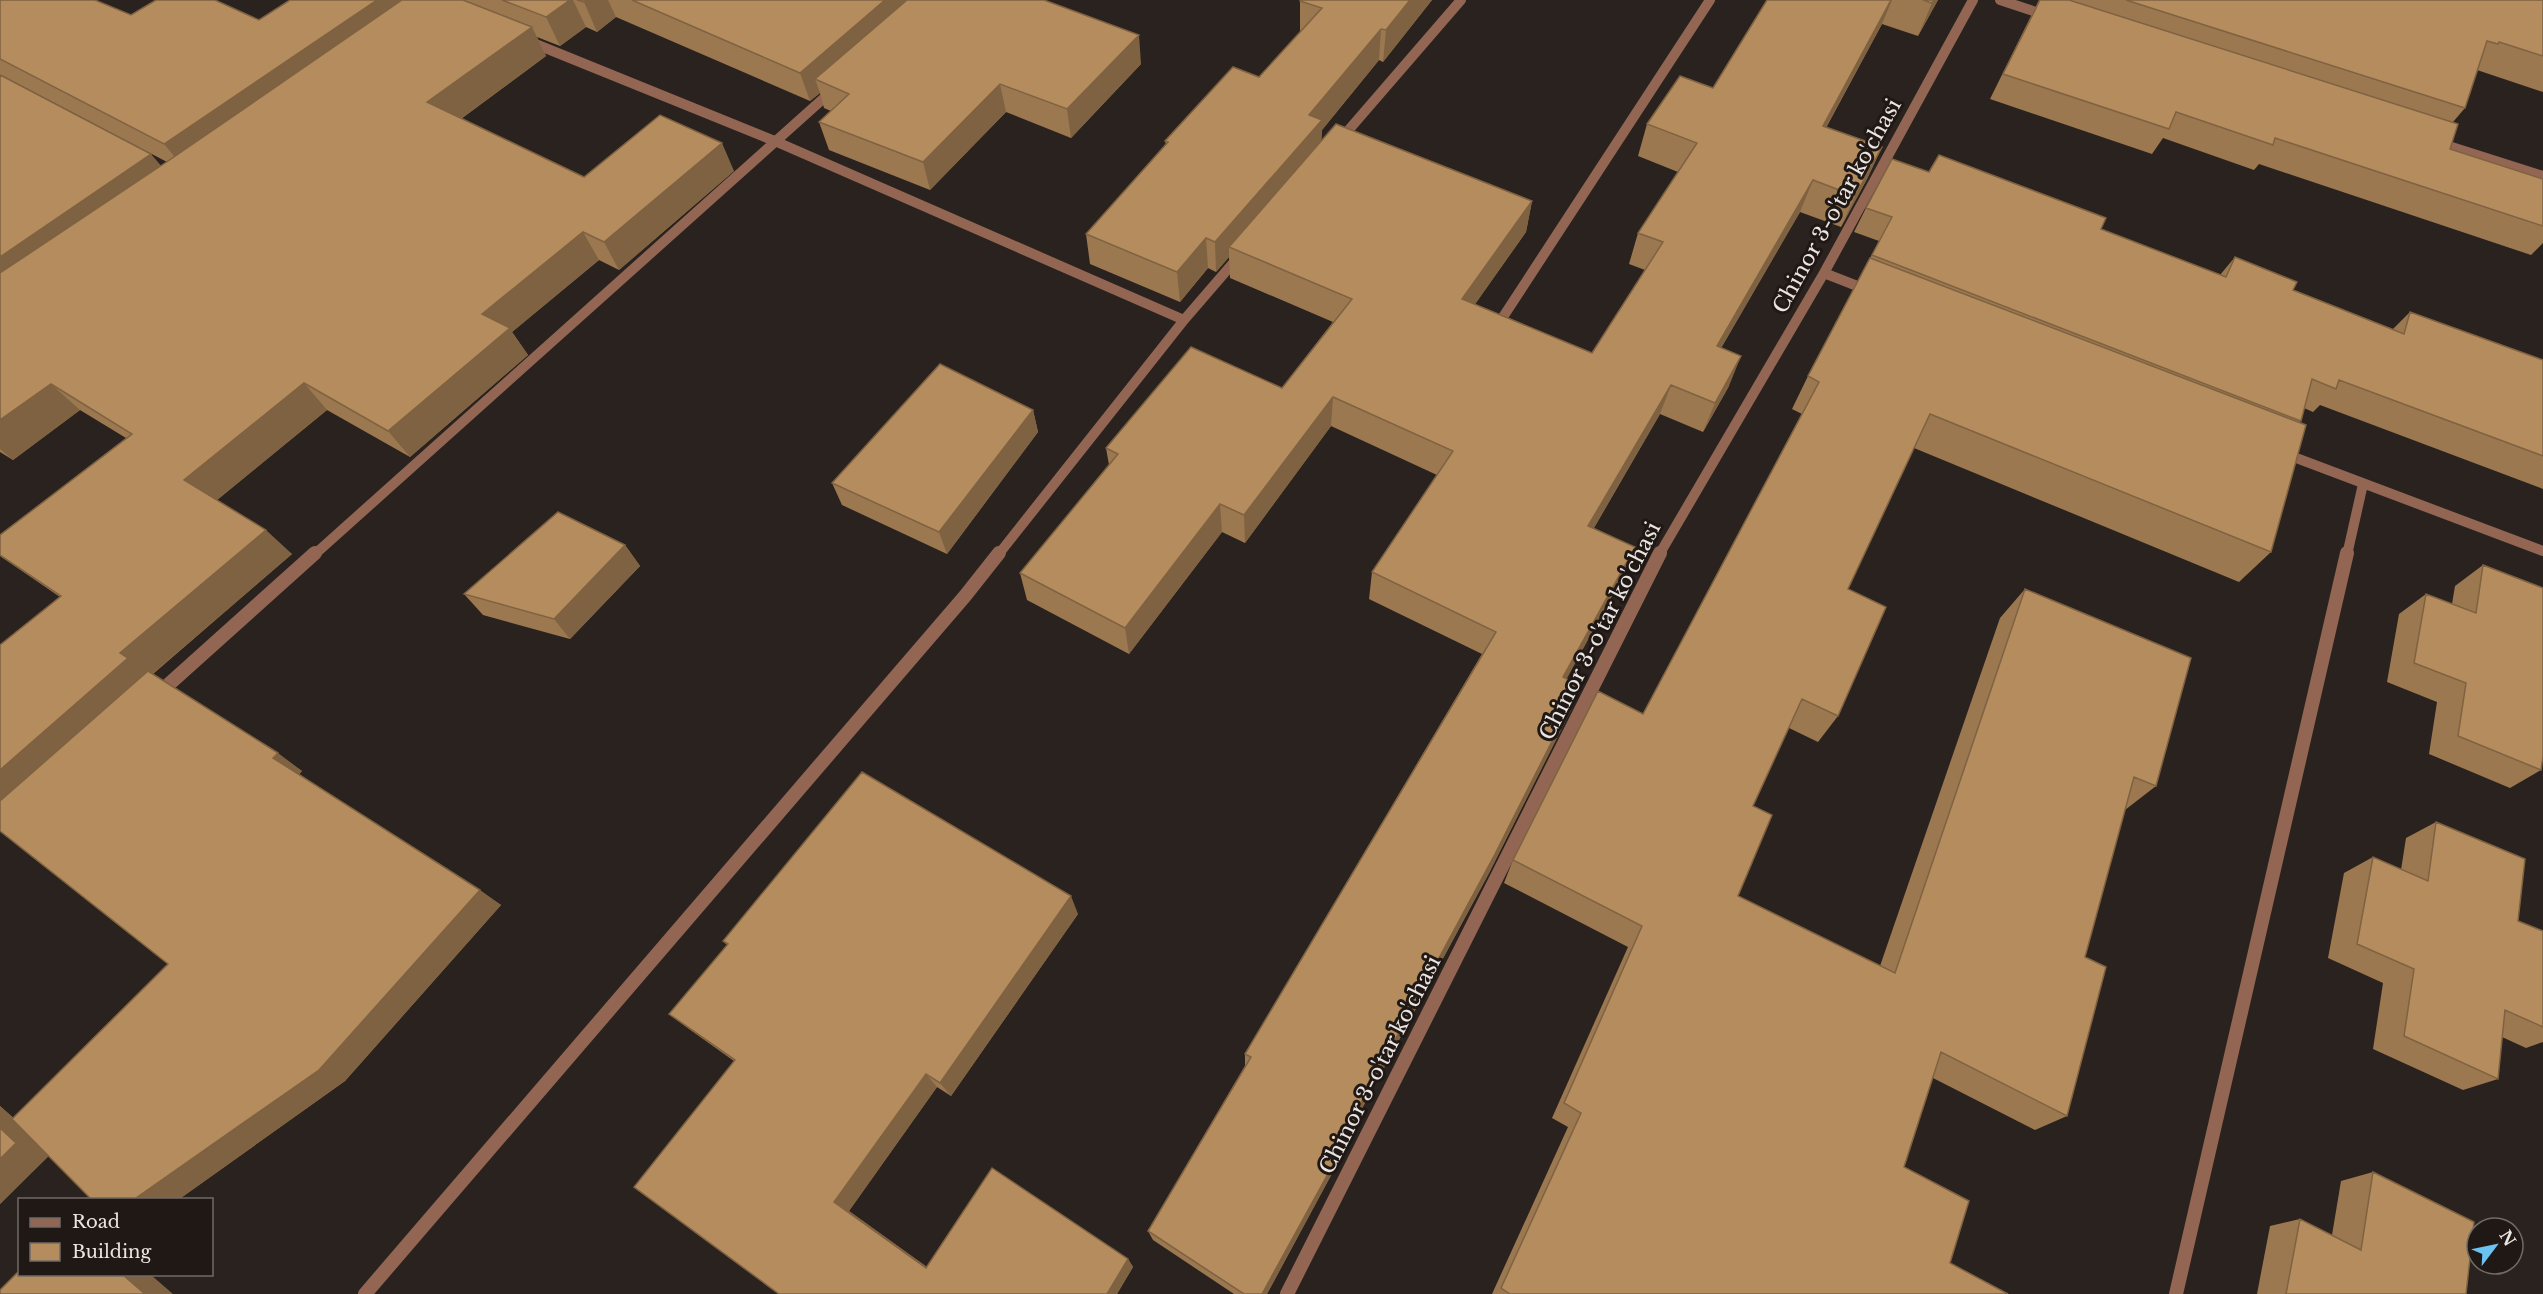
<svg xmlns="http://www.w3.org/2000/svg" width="2543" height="1294" viewBox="0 0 2543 1294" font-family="'Libre Baskerville',serif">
<rect width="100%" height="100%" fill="#2a221e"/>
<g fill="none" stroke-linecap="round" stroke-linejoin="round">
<path stroke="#926653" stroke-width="10" d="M 1503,317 L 1710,0"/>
<path stroke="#926653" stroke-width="10" d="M 2000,0 L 2048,16
M 528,41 L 777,142 L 1184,320
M 1340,140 L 1461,0
M 2436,142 L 2543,176
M 1824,273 L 1870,291
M 2283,453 L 2543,551
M 314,555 L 834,89
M 998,555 L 1184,320 L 1240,255
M 1659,555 L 1824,273 L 1973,0
M 2347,555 L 2363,484"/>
<path stroke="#926653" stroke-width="14" d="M 158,694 L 315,553
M 365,1294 L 965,596 L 999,553
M 1287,1294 L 1660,553
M 2176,1294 L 2347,553"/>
</g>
<path fill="#9c7850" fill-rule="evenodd" d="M 0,0 L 131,15 L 259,20 L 290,0 L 1044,0 L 1141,64 L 1071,138 L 1006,112 L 930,190 L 829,150 L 819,122 L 831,111 L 824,108 L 820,93 L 810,101 L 616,17 L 597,32 L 586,27 L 560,46 L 537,37 L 546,56 L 461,119 L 584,177 L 734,171 L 619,270 L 599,260 L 512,332 L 528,355 L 410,457 L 327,410 L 217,500 L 292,554 L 153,674 L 302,771 L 299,774 L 501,905 L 345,1081 L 178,1200 L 92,1200 L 48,1156 L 0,1204 L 0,1106 L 13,1118 L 168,964 L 60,597 L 0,556 L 0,535 L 126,438 L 80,410 L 13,460 L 0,452 ZM 2,76 L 3,76 L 167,162 L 161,166 Z
M 1432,0 L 1383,62 L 1379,60 L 1322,130 L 1321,142 L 1532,201 L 1526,232 L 1475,304 L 1592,353 L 1645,270 L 1629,264 L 1638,233 L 1678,172 L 1638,156 L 1647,124 L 1713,88 L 1767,0 L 1938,0 L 1918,36 L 1882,24 L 1826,128 L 1882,147 L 1867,179 L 1841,227 L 1800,212 L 1721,348 L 1729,386 L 1703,432 L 1660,414 L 1594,528 L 1635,547 L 1624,574 L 1566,679 L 1580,686 L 1571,710 L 1488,875 L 1351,1129 L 1349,1142 L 1267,1294 L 1234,1294 L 1153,1240 L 1148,1231 L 1245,1066 L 1245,1054 L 1482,654 L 1369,599 L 1372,572 L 1437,475 L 1331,426 L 1245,543 L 1222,532 L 1129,654 L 1027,600 L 1020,573 L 1109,465 L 1106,448 L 1282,388 L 1333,322 L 1230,278 L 1229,257 L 1216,272 L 1208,268 L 1180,302 L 1090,264 L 1086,234 L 1166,145 L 1165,141 L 1259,77 L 1300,32 L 1300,1 Z
M 2039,0 L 2543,0 L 2543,92 L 2477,70 L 2465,108 L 2453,122 L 2450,149 L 2543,179 L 2543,243 L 2531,255 L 2259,164 L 2254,170 L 2163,138 L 2152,154 L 1990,99 Z
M 1929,172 L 2101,229 L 2220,275 L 2235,257 L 2293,290 L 2393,329 L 2410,312 L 2543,360 L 2543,489 L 2320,405 L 2313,412 L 2304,408 L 2301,421 L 2299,422 L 2271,552 L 2239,582 L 1914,448 L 1848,589 L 1838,716 L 1818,742 L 1789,728 L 1753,806 L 1738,896 L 1880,966 L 2000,618 L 2025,589 L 2156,786 L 2125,810 L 2085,957 L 2067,1116 L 2035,1130 L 1933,1078 L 1904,1167 L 1950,1263 L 2008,1294 L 1492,1294 L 1568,1127 L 1552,1118 L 1628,947 L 1504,883 L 1513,860 L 1643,714 L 1802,414 L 1792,409 L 1808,376 L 1879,241 L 1854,232 L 1866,208 Z
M 1033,410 L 1038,432 L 947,554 L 842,505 L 832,483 Z
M 625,545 L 640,566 L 570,639 L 483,615 L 464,594 Z
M 2483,565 L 2541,770 L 2510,788 L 2429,754 L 2437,702 L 2387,682 L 2399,614 L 2426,594 L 2452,604 L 2455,586 Z
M 2436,822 L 2518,921 L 2543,931 L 2543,1042 L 2526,1048 L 2502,1037 L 2498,1079 L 2463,1090 L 2373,1049 L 2383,983 L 2328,958 L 2344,873 L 2373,857 L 2401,870 L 2406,838 Z
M 1078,914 L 951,1096 L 937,1087 L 849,1211 L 927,1267 L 1128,1259 L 1133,1267 L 1117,1294 L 779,1294 L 734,1061 L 689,1029 L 669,1014 L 727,945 L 723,941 Z
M 2373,1172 L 2466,1294 L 2257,1294 L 2270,1226 L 2300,1219 L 2332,1235 L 2341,1181 Z"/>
<path fill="#7f6241" d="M 377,0 L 436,0 L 188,173 L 164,144 Z
M 570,0 L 573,0 L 586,27 L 560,46 L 546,17 Z
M 587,0 L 608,0 L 616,17 L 597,32 L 584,2 Z
M 885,0 L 926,0 L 815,79 L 820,93 L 810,101 L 800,73 Z
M 1410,0 L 1432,0 L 1383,62 L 1386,30 Z
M 1891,0 L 1892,0 L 1882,24 L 1809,158 L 1823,126 Z
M 1934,0 L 1938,0 L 1918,36 L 1932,3 Z
M 532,27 L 546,56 L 444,131 L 427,102 Z
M 1381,29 L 1379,60 L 1322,130 L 1321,151 L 1229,247 L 1229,257 L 1216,272 L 1215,242 L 1309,115 Z
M 1139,35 L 1141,64 L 1071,138 L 1067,109 Z
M 1000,84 L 1006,112 L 930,190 L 923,162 Z
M 722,143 L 734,171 L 619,270 L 604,242 Z
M 1882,147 L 1867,179 L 1841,227 L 1855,196 Z
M 151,154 L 175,182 L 0,304 L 0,257 Z
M 1813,180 L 1800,212 L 1705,376 L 1717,346 Z
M 1532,201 L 1526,232 L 1457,330 L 1462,299 Z
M 583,232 L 599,260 L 512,332 L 528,355 L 410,457 L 388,431 L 482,314 Z
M 1206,238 L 1208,268 L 1180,302 L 1177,272 Z
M 1741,356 L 1729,386 L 1703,432 L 1715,403 Z
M 304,383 L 327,410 L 211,505 L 184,480 Z
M 51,384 L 80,410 L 13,460 L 0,449 L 0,420 Z
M 1671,385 L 1660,414 L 1579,553 L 1588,526 Z
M 1333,397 L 1331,426 L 1245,543 L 1244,515 Z
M 1033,410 L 1038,432 L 947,554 L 939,532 Z
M 1220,504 L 1222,532 L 1129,654 L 1125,628 Z
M 266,530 L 292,554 L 151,675 L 0,822 L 0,770 L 120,653 Z
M 625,545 L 640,566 L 570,639 L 554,619 Z
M 1635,547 L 1624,574 L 1554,702 L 1563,677 Z
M 1580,686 L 1571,710 L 1488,875 L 1345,1140 L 1348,1127 Z
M 278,753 L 302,771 L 298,776 L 273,758 Z
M 480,890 L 501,905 L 345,1081 L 178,1200 L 133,1200 Z
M 1071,896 L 1078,914 L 951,1096 L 940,1083 Z
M 926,1074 L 937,1087 L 849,1211 L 938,1275 L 926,1268 L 834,1202 Z
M 0,1106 L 53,1152 L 0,1204 Z
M 1352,1130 L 1349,1142 L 1267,1294 L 1262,1294 Z
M 1128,1259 L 1133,1267 L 1117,1294 L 1107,1294 Z
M 123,1275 L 151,1275 L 173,1294 L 145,1294 Z"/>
<path fill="#b58c5d" stroke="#7f6241" stroke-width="1.5" d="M 0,0 L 95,0 L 131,15 L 156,0 L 215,0 L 259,20 L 290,0 L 377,0 L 164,144 L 0,59 Z
M 402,0 L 463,0 L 532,27 L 427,102 L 584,177 L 660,115 L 722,143 L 604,242 L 583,232 L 482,314 L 510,328 L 388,431 L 304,383 L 184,480 L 266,530 L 120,653 L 128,658 L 0,770 L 0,645 L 61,596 L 0,555 L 0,535 L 132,434 L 51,384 L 0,420 L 0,273 L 171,159 Z
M 502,0 L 570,0 L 546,17 Z
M 577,0 L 587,0 L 584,2 Z
M 632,0 L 885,0 L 800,73 Z
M 907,0 L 1044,0 L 1139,35 L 1067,109 L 1000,84 L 923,162 L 819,122 L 849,94 L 815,79 Z
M 1301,0 L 1410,0 L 1386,30 L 1381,29 L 1309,115 L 1322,120 L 1215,242 L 1206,238 L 1177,272 L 1086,234 L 1168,142 L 1165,141 L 1233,67 L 1259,77 L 1322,8 L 1300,1 Z
M 1767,0 L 1891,0 L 1823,126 L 1882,147 L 1855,196 L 1813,180 L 1717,346 L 1741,356 L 1715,403 L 1671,385 L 1588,526 L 1635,547 L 1563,677 L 1580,686 L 1495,854 L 1348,1127 L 1352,1130 L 1262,1294 L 1244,1294 L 1148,1231 L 1251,1057 L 1245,1054 L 1496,632 L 1372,572 L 1453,451 L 1333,397 L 1244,515 L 1220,504 L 1125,628 L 1020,573 L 1118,454 L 1106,448 L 1191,347 L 1282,388 L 1352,299 L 1229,247 L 1336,124 L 1532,201 L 1462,299 L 1592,353 L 1663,242 L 1638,233 L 1697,143 L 1647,124 L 1680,76 L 1713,88 Z
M 1923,0 L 1934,0 L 1932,3 Z
M 2040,0 L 2069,0 L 2458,124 L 2450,149 L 2543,179 L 2543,226 L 2275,138 L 2273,145 L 2176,112 L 2169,129 L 2003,74 Z
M 2126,0 L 2543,0 L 2543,56 L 2499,42 L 2498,44 L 2487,41 L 2465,108 Z
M 0,75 L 151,154 L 0,257 Z
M 1939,155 L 2106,218 L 2101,229 L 2226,277 L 2235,257 L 2297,282 L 2293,290 L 2404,334 L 2410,312 L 2543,360 L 2543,456 L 2339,380 L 2336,389 L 2312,379 L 2301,421 L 1872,255 L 1892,217 L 1866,208 L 1892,159 L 1929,172 Z
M 1870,258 L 2306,425 L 2271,552 L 1930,414 L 1848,589 L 1886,607 L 1838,716 L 1802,699 L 1753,806 L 1772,815 L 1738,896 L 1895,973 L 2025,589 L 2191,658 L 2156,786 L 2134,777 L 2085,957 L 2106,967 L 2067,1116 L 1941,1052 L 1904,1167 L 1969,1201 L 1950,1263 L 2008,1294 L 1510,1294 L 1501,1288 L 1581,1113 L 1564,1103 L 1642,926 L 1513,860 L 1598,691 L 1643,714 L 1819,382 L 1808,376 Z
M 940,364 L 1033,410 L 939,532 L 832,483 Z
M 558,512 L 625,545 L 554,619 L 464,594 Z
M 2483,565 L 2543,588 L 2543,756 L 2541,770 L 2458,736 L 2466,683 L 2414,663 L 2426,594 L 2476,613 Z
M 148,671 L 278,753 L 273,758 L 480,890 L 319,1070 L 133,1200 L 92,1200 L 12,1119 L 168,964 L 0,831 L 0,801 Z
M 862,772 L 1071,896 L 940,1083 L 926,1074 L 834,1202 L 926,1268 L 992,1168 L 1128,1259 L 1107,1294 L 779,1294 L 634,1187 L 735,1060 L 669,1014 L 728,944 L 723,941 Z
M 2436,822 L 2525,859 L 2518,921 L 2543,931 L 2543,1027 L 2505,1010 L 2498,1079 L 2404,1036 L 2414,969 L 2357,944 L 2373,857 L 2428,881 Z
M 0,1128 L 16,1143 L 0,1159 Z
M 2373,1172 L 2474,1222 L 2466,1294 L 2286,1294 L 2300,1219 L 2361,1250 Z
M 20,1270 L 20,1275 L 123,1275 L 145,1294 L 0,1294 L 0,1290 Z"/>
<g text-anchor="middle" stroke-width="6" stroke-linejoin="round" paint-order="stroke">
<g font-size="21" fill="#eae5e2" stroke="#201814">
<text transform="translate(1837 206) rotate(-61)" y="7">Chinor 3-o'tar ko'chasi</text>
<text transform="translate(1600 631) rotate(-63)" y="7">Chinor 3-o'tar ko'chasi</text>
<text transform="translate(1380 1065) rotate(-63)" y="7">Chinor 3-o'tar ko'chasi</text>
</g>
</g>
<rect x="18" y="1198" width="195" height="78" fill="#201814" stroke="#716a66" stroke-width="1.5"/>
<rect x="30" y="1218" width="30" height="9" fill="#926653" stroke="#716a66" stroke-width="1.5"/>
<text x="72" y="1228" font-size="18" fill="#eae5e2">Road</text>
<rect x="30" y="1243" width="30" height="18" fill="#b58c5d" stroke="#716a66" stroke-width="1.5"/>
<text x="72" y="1258" font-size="18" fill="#eae5e2">Building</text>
<g transform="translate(2495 1246) rotate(58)"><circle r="28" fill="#201814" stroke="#716a66" stroke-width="1.5"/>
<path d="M0-4.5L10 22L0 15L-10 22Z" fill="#6bc3f2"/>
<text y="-9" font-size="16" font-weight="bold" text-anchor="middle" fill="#eae5e2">N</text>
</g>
</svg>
